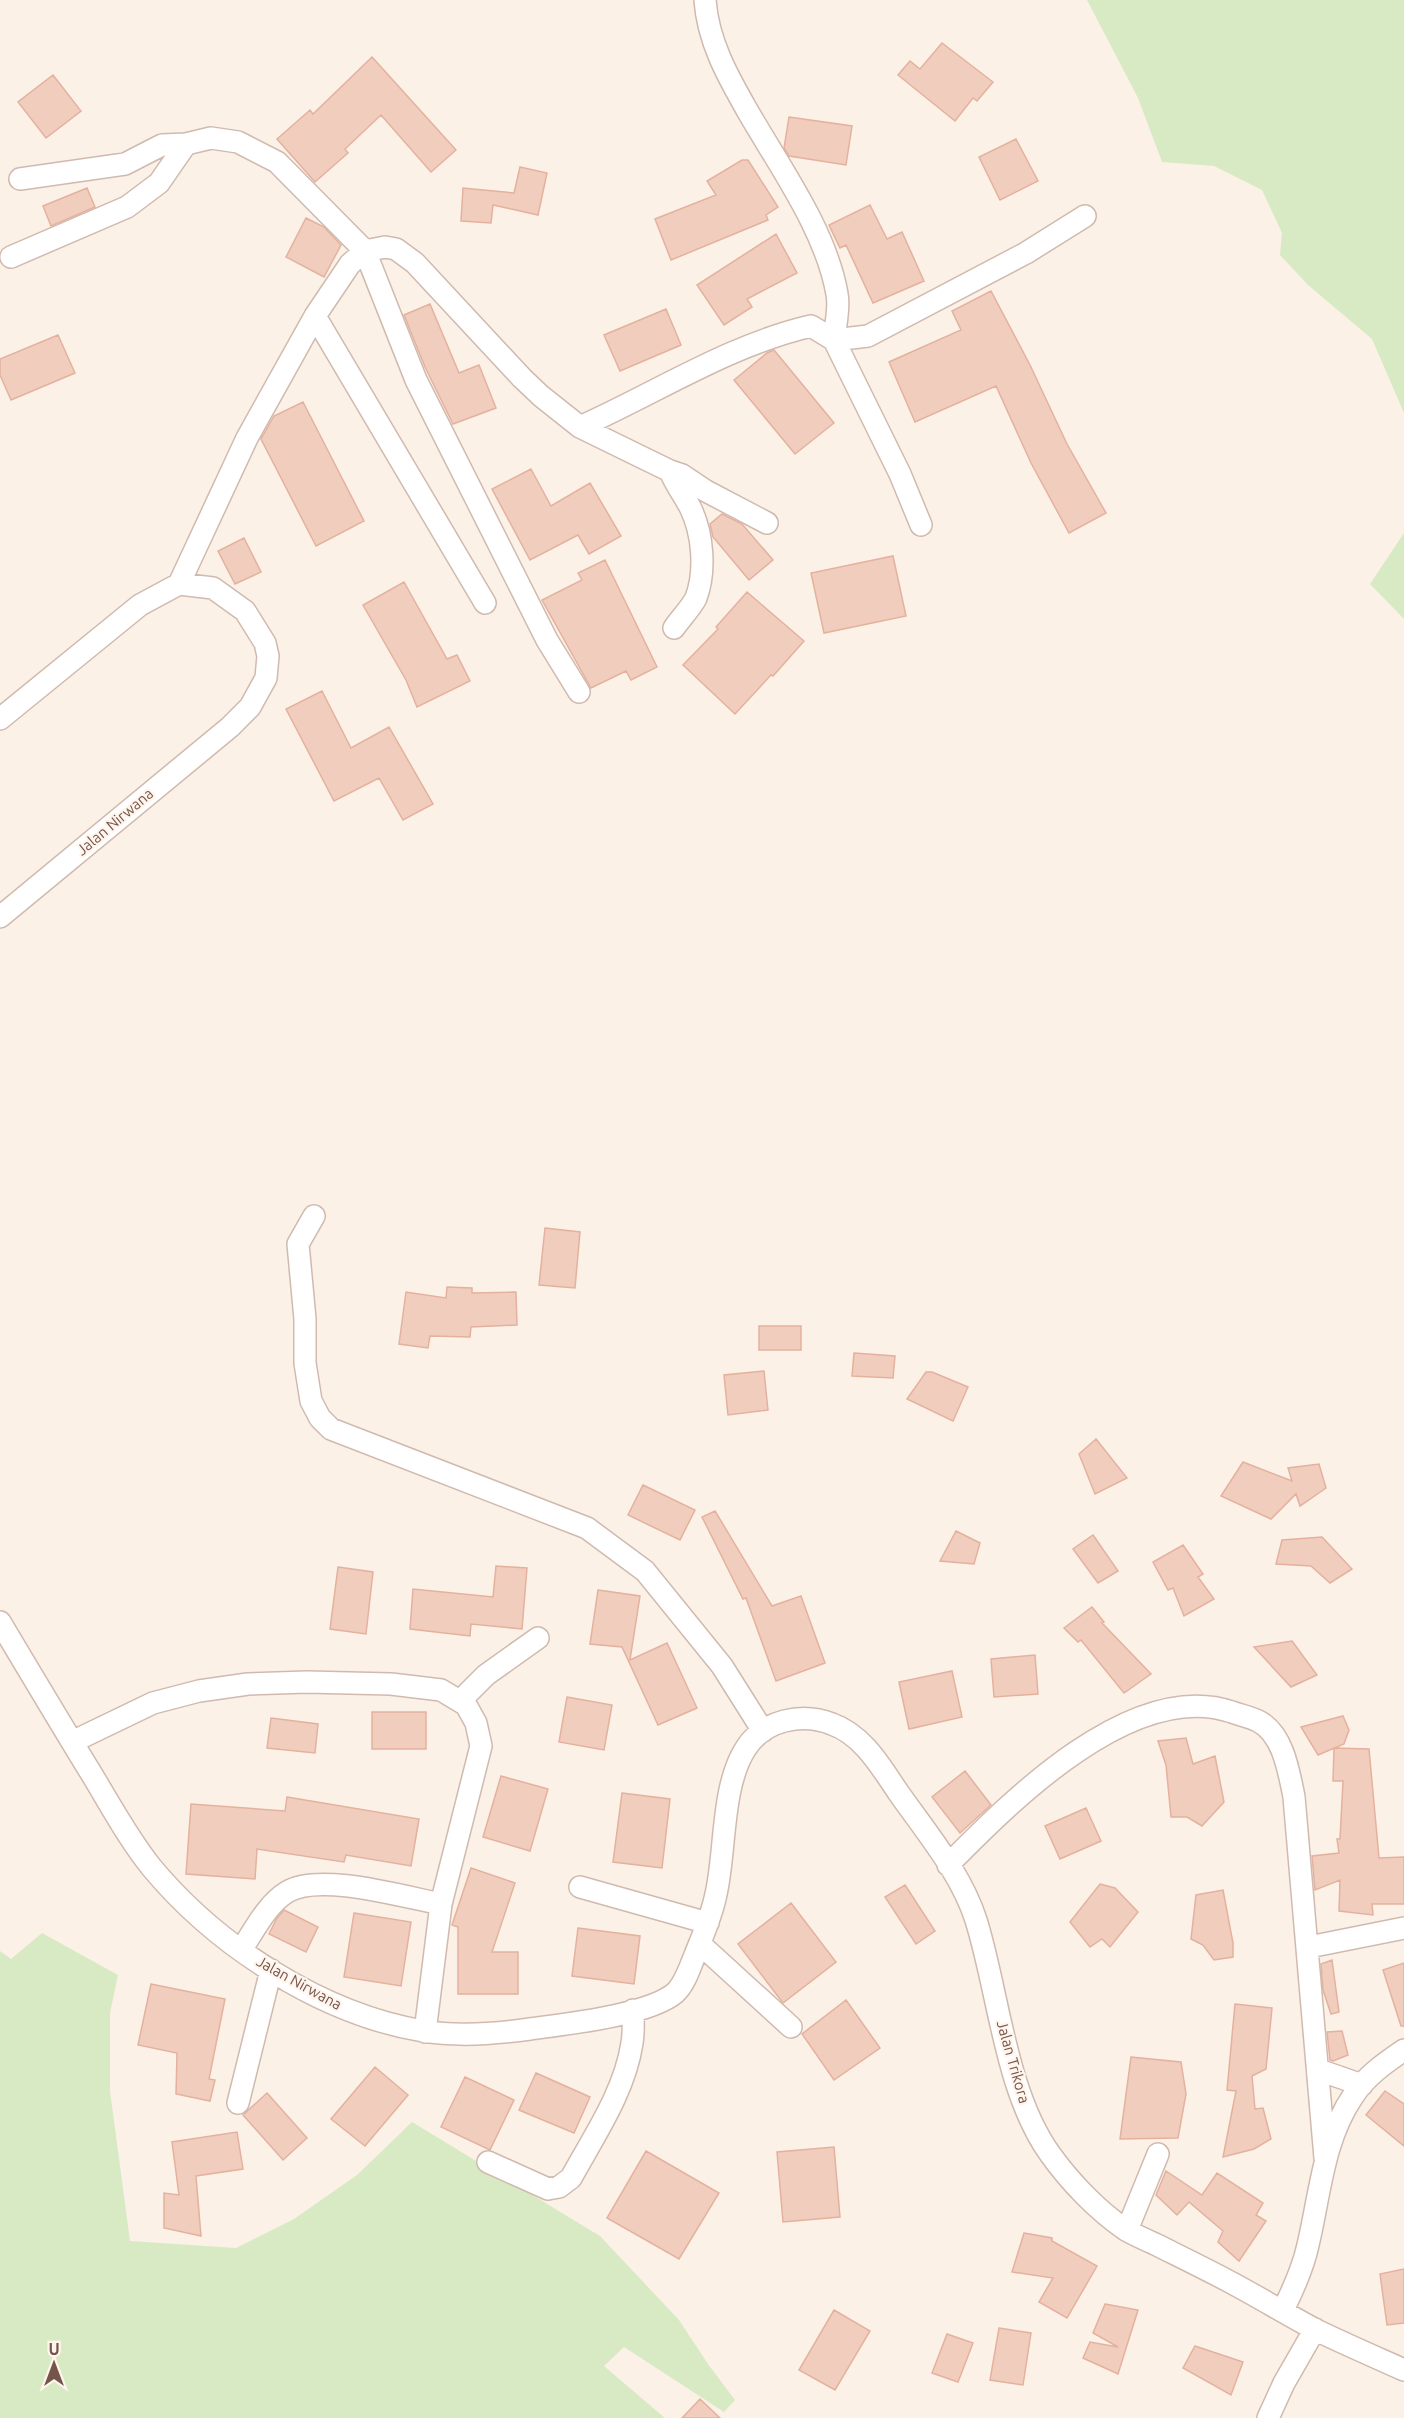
<svg xmlns="http://www.w3.org/2000/svg" width="1404" height="2418" viewBox="0 0 1404 2418" font-family="Ubuntu,sans-serif">
<rect width="100%" height="100%" fill="#fcf1e6"/>
<path fill="#d8eac4" d="M 1087,0 L 1404,0 L 1404,413 L 1372,339 L 1308,285 L 1280,255 L 1282,233 L 1262,190 L 1214,166 L 1162,162 L 1138,98 Z
M 1404,533 L 1404,619 L 1370,584 Z
M 42,1933 L 118,1975 L 110,2013 L 110,2091 L 130,2241 L 236,2248 L 294,2219 L 357,2175 L 412,2122 L 600,2236 L 679,2320 L 708,2364 L 735,2400 L 724,2412 L 624,2347 L 604,2366 L 665,2418 L 0,2418 L 0,1951 L 11,1959 Z"/>
<path fill="#f1cdbe" stroke="#e4b19e" stroke-width="1.5" d="M 942,43 L 993,82 L 977,101 L 973,98 L 955,121 L 898,75 L 910,61 L 920,69 Z
M 372,57 L 456,150 L 431,172 L 381,115 L 345,149 L 348,153 L 315,182 L 277,139 L 310,110 L 313,114 Z
M 53,75 L 81,111 L 46,138 L 18,102 Z
M 789,117 L 852,126 L 846,165 L 789,156 L 784,148 Z
M 1016,139 L 1038,181 L 1000,200 L 979,157 Z
M 742,160 L 748,160 L 778,207 L 766,215 L 768,220 L 671,260 L 655,219 L 716,195 L 707,181 Z
M 520,167 L 547,173 L 538,215 L 493,205 L 491,223 L 461,221 L 463,188 L 514,193 Z
M 87,188 L 95,207 L 51,226 L 43,206 Z
M 870,205 L 887,239 L 902,232 L 924,281 L 873,303 L 846,245 L 840,248 L 829,225 Z
M 306,218 L 324,227 L 341,245 L 324,277 L 286,257 Z
M 776,234 L 797,273 L 747,299 L 752,307 L 724,325 L 697,285 Z
M 991,291 L 1030,365 L 1067,444 L 1106,513 L 1069,533 L 1031,463 L 996,386 L 915,422 L 889,362 L 961,330 L 952,311 Z
M 430,304 L 459,373 L 479,365 L 496,408 L 453,424 L 425,367 L 404,315 Z
M 666,309 L 681,345 L 620,371 L 604,335 Z
M 58,335 L 75,373 L 11,400 L 0,375 L 0,359 Z
M 774,350 L 834,423 L 795,454 L 734,380 L 767,353 Z
M 303,402 L 364,521 L 316,546 L 261,439 L 274,416 Z
M 531,469 L 551,506 L 590,483 L 621,536 L 589,554 L 578,535 L 530,560 L 492,489 Z
M 722,514 L 742,524 L 773,560 L 749,580 L 713,537 L 710,524 Z
M 244,538 L 261,572 L 235,584 L 218,551 Z
M 893,556 L 906,616 L 824,633 L 811,573 Z
M 605,560 L 657,667 L 631,680 L 626,671 L 591,688 L 542,600 L 582,580 L 578,573 Z
M 404,582 L 447,659 L 457,655 L 470,681 L 417,707 L 406,680 L 363,605 Z
M 747,592 L 804,641 L 773,676 L 771,675 L 735,714 L 683,665 L 718,629 L 716,627 Z
M 322,691 L 351,748 L 389,727 L 433,804 L 403,820 L 379,778 L 334,801 L 286,709 Z
M 545,1228 L 580,1232 L 575,1288 L 539,1285 Z
M 447,1287 L 472,1288 L 472,1293 L 516,1292 L 517,1325 L 471,1327 L 470,1337 L 430,1336 L 428,1348 L 399,1344 L 406,1292 L 446,1298 Z
M 759,1326 L 801,1326 L 801,1350 L 759,1350 Z
M 854,1353 L 895,1356 L 893,1378 L 852,1376 Z
M 764,1371 L 768,1410 L 728,1415 L 724,1375 Z
M 926,1372 L 932,1372 L 968,1387 L 953,1421 L 907,1399 Z
M 1096,1439 L 1127,1478 L 1095,1494 L 1079,1454 Z
M 1243,1462 L 1292,1481 L 1288,1468 L 1319,1464 L 1326,1488 L 1300,1506 L 1296,1494 L 1271,1519 L 1221,1496 Z
M 643,1485 L 695,1510 L 680,1540 L 628,1515 Z
M 715,1511 L 772,1606 L 801,1596 L 825,1663 L 776,1681 L 746,1598 L 743,1599 L 702,1517 Z
M 956,1531 L 980,1543 L 974,1564 L 940,1561 Z
M 1093,1535 L 1118,1571 L 1098,1583 L 1073,1549 Z
M 1322,1537 L 1352,1569 L 1330,1583 L 1311,1566 L 1276,1564 L 1282,1540 Z
M 1183,1545 L 1203,1574 L 1198,1577 L 1214,1599 L 1184,1616 L 1173,1588 L 1168,1590 L 1153,1562 Z
M 496,1566 L 527,1568 L 522,1629 L 471,1624 L 470,1636 L 410,1629 L 413,1589 L 493,1597 Z
M 338,1567 L 373,1572 L 366,1634 L 330,1629 Z
M 598,1590 L 640,1596 L 630,1660 L 667,1643 L 697,1708 L 658,1725 L 622,1647 L 590,1644 Z
M 1092,1607 L 1104,1622 L 1102,1623 L 1151,1674 L 1124,1693 L 1081,1640 L 1078,1642 L 1064,1628 Z
M 1292,1641 L 1317,1675 L 1291,1687 L 1254,1647 Z
M 1035,1655 L 1038,1694 L 994,1697 L 991,1659 Z
M 952,1671 L 962,1717 L 909,1729 L 899,1682 Z
M 567,1697 L 612,1705 L 604,1750 L 559,1742 Z
M 372,1712 L 426,1712 L 426,1749 L 372,1749 Z
M 1343,1716 L 1349,1730 L 1344,1744 L 1318,1755 L 1301,1727 Z
M 271,1718 L 318,1724 L 315,1753 L 267,1748 Z
M 1186,1738 L 1193,1764 L 1215,1756 L 1224,1802 L 1202,1826 L 1187,1817 L 1171,1817 L 1166,1765 L 1158,1741 Z
M 1334,1748 L 1369,1749 L 1379,1858 L 1404,1857 L 1404,1904 L 1372,1904 L 1373,1915 L 1339,1911 L 1340,1880 L 1315,1890 L 1312,1856 L 1339,1853 L 1337,1839 L 1340,1839 L 1343,1781 L 1333,1781 Z
M 965,1771 L 991,1805 L 960,1833 L 932,1797 Z
M 501,1776 L 548,1789 L 530,1851 L 483,1837 Z
M 622,1793 L 670,1799 L 662,1868 L 613,1862 Z
M 287,1797 L 419,1819 L 411,1866 L 346,1855 L 344,1862 L 257,1849 L 255,1879 L 186,1874 L 191,1804 L 285,1811 Z
M 1086,1808 L 1101,1841 L 1060,1859 L 1045,1826 Z
M 471,1868 L 515,1883 L 492,1952 L 518,1952 L 518,1994 L 458,1994 L 458,1927 L 452,1925 Z
M 1100,1884 L 1115,1888 L 1138,1912 L 1110,1947 L 1102,1939 L 1090,1947 L 1070,1922 Z
M 905,1885 L 935,1931 L 916,1944 L 885,1897 Z
M 1223,1890 L 1233,1943 L 1233,1957 L 1214,1960 L 1203,1945 L 1191,1939 L 1196,1895 Z
M 791,1903 L 836,1962 L 783,2003 L 738,1944 Z
M 284,1910 L 318,1927 L 306,1952 L 269,1934 L 277,1918 Z
M 354,1913 L 411,1922 L 401,1986 L 344,1977 Z
M 578,1928 L 640,1936 L 634,1984 L 572,1976 Z
M 1332,1960 L 1339,2012 L 1331,2014 L 1323,1990 L 1321,1964 Z
M 1404,1963 L 1404,2026 L 1401,2026 L 1383,1970 Z
M 151,1984 L 225,1999 L 209,2079 L 215,2080 L 210,2101 L 176,2094 L 177,2053 L 138,2045 Z
M 846,2000 L 880,2048 L 834,2080 L 802,2034 Z
M 1235,2004 L 1272,2008 L 1266,2069 L 1252,2076 L 1255,2109 L 1263,2108 L 1271,2139 L 1254,2149 L 1223,2157 L 1236,2091 L 1227,2090 Z
M 1342,2031 L 1348,2055 L 1333,2061 L 1330,2060 L 1327,2032 Z
M 1131,2057 L 1181,2062 L 1186,2094 L 1178,2138 L 1120,2139 Z
M 375,2067 L 408,2095 L 365,2146 L 331,2119 Z
M 536,2073 L 590,2097 L 574,2133 L 519,2110 Z
M 465,2077 L 514,2100 L 490,2150 L 441,2127 Z
M 1385,2091 L 1404,2104 L 1404,2146 L 1366,2115 Z
M 267,2093 L 307,2138 L 283,2160 L 243,2115 Z
M 237,2132 L 243,2169 L 196,2176 L 201,2236 L 164,2228 L 164,2193 L 179,2195 L 172,2142 Z
M 834,2147 L 840,2217 L 783,2222 L 777,2152 Z
M 646,2151 L 719,2193 L 679,2259 L 607,2218 Z
M 1166,2171 L 1202,2195 L 1217,2173 L 1263,2203 L 1256,2215 L 1266,2221 L 1239,2261 L 1218,2242 L 1223,2231 L 1189,2202 L 1177,2215 L 1156,2195 Z
M 1024,2233 L 1052,2238 L 1052,2241 L 1097,2266 L 1067,2318 L 1039,2302 L 1053,2278 L 1012,2272 Z
M 1404,2269 L 1404,2323 L 1387,2325 L 1380,2274 Z
M 1105,2304 L 1138,2310 L 1118,2374 L 1083,2358 L 1090,2342 L 1118,2347 L 1093,2333 Z
M 834,2310 L 870,2331 L 835,2390 L 799,2370 Z
M 999,2328 L 1031,2333 L 1023,2385 L 990,2380 Z
M 947,2334 L 973,2343 L 958,2382 L 932,2373 Z
M 1195,2346 L 1243,2362 L 1231,2395 L 1183,2368 Z
M 700,2399 L 720,2418 L 682,2418 Z"/>
<g fill="none" stroke-linecap="round" stroke-linejoin="round">
<defs>
<path id="minor" d="M 705,0 C 708,41 727,75 747,110 C 779,166 826,230 837,294 C 840,308 835,326 834,340 L 868,336 L 1026,253 L 1085,216
M 20,179 L 125,164 L 162,145 L 186,144 L 211,138 L 238,142 L 277,162 L 365,251 L 416,380 L 547,640 L 579,692
M 11,257 L 127,207 L 159,183 L 186,144
M 315,316 L 485,603
M 580,427 C 656,393 729,345 811,326 L 834,340 L 900,474 L 921,525
M 670,471 C 675,484 684,495 690,507 C 703,533 706,571 696,598 C 691,608 680,619 674,628
M 179,584 L 247,438 L 315,316 L 350,264 L 365,251 L 385,247 L 396,249 L 415,263 L 522,378 L 541,396 L 580,427 L 670,471 L 682,475 L 706,491 L 767,523
M 0,719 L 140,605 L 179,584 L 213,588 L 245,611 L 265,643 L 268,656 L 266,678 L 250,707 L 230,727 L 0,917
M 314,1216 L 298,1244 L 305,1319 L 305,1363 L 311,1401 L 320,1418 L 331,1429 L 587,1528 L 645,1571 L 722,1666 L 763,1731
M 0,1622 C 31,1674 62,1726 94,1778 C 112,1808 130,1841 152,1868 C 218,1947 322,2014 423,2031 C 459,2037 495,2034 530,2029 C 566,2024 649,2015 675,1993 C 685,1984 690,1967 695,1955 C 703,1935 712,1915 716,1894 C 726,1851 721,1786 746,1748 C 764,1720 802,1712 832,1724 C 863,1735 881,1767 898,1792 C 926,1832 961,1873 976,1920 C 999,1994 1005,2091 1050,2154 C 1070,2182 1098,2211 1126,2230 C 1135,2235 1146,2240 1155,2244 C 1181,2257 1206,2269 1232,2283 C 1260,2298 1288,2315 1316,2330 C 1345,2344 1375,2357 1404,2370
M 460,1701 L 486,1675 L 538,1638
M 72,1742 L 153,1703 L 199,1691 L 248,1684 L 307,1682 L 391,1684 L 441,1690 L 466,1705 L 476,1723 L 481,1746 L 441,1904 L 425,2032
M 948,1865 C 1011,1801 1133,1678 1232,1712 C 1240,1715 1250,1717 1258,1721 C 1283,1733 1289,1772 1294,1797 L 1325,2158
M 580,1887 L 708,1923
M 700,1944 L 791,2027
M 1309,1947 L 1404,1928
M 241,1950 C 254,1931 267,1904 287,1892 C 319,1872 404,1897 441,1904
M 1319,2070 L 1362,2085
M 238,2103 L 271,1970
M 488,2162 L 548,2189 L 559,2187 L 571,2178 C 594,2136 625,2091 632,2043 C 634,2032 633,2021 633,2010
M 1127,2230 L 1158,2154
M 1283,2310 C 1293,2290 1303,2268 1308,2245 C 1320,2195 1323,2140 1353,2096 C 1366,2076 1385,2063 1404,2050
M 1268,2418 L 1284,2383 L 1315,2329"/>
</defs>
<use href="#minor" stroke="#d0baaf" stroke-width="24"/>
<use href="#minor" stroke="#fff" stroke-width="21"/>
</g>
<g text-anchor="middle" stroke-width="4.5" stroke-linejoin="round" paint-order="stroke">
<g font-size="15" fill="#75554b" stroke="#fff5ec">
<text transform="translate(115 822) rotate(-40)" y="5">Jalan Nirwana</text>
<text transform="translate(299 1983) rotate(29)" y="5">Jalan Nirwana</text>
<text transform="translate(1013 2062) rotate(74)" y="5">Jalan Trikora</text>
</g>
</g>
<g transform="translate(54 2364)" stroke="#fff5ec" stroke-width="4.5" paint-order="stroke">
<path d="M0-4.5L10 22L0 15L-10 22Z" fill="#75554b"/>
<text y="-9" font-size="16" font-weight="bold" text-anchor="middle" fill="#75554b">U</text>
</g>
</svg>
